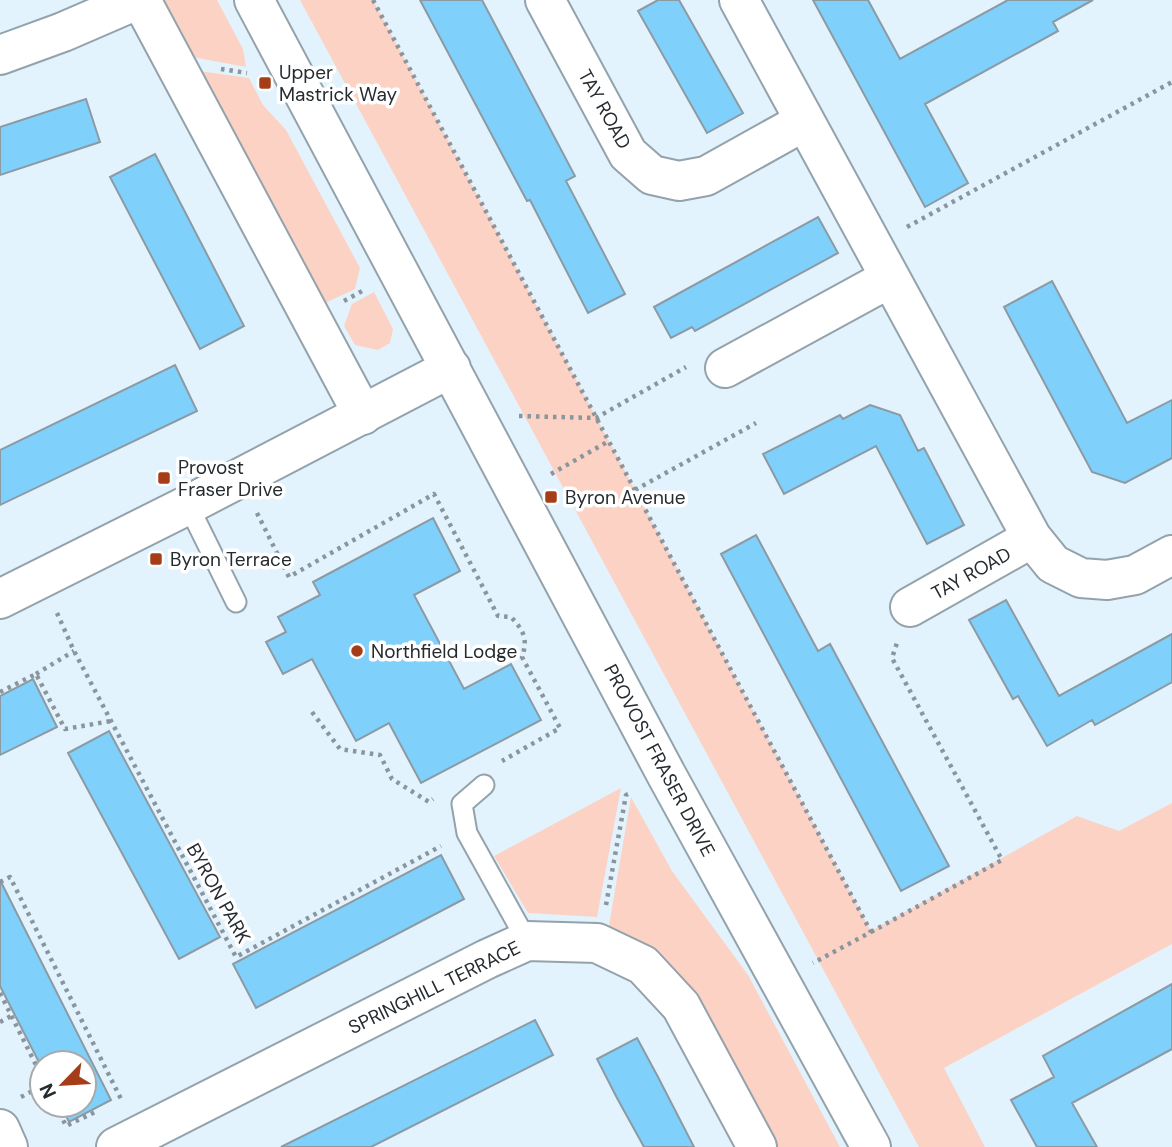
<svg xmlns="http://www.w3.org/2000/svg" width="1172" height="1147" viewBox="0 0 1172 1147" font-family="'DM Sans',sans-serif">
<rect width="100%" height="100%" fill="#e3f3fd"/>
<path fill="#fcd2c5" d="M 162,0 L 217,0 L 243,49 L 246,67 L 192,57 Z
M 300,0 L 373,0 L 871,931 L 1077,816 L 1119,831 L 1172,803 L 1172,944 L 944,1068 L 985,1147 L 919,1147 Z
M 199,71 L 249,78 L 263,105 L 286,130 L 360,268 L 355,289 L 321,305 Z
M 374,292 L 393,329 L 390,343 L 378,350 L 355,345 L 344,326 L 352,304 Z
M 621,788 L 597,917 L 528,913 L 494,856 Z
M 631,797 L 672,871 L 748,975 L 840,1147 L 774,1147 L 608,931 Z"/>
<path fill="#80d0fc" stroke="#8b9aa3" stroke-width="2" d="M 420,0 L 482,0 L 575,176 L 566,181 L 625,294 L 588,313 L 530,200 L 527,201 Z
M 658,0 L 679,0 L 743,113 L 707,133 L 638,11 Z
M 813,0 L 868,0 L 900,59 L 1008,0 L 1093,0 L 1053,22 L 1058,31 L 925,104 L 968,183 L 925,207 Z
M 86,99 L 100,142 L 0,175 L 0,127 Z
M 155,154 L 244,326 L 200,349 L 110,177 Z
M 818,217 L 838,253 L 695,331 L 692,327 L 671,338 L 654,307 Z
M 1052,281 L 1127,423 L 1172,400 L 1172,458 L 1125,483 L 1092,472 L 1004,307 Z
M 175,365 L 197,411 L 0,505 L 0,450 Z
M 870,405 L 900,415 L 918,451 L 924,448 L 964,525 L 927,544 L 876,446 L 784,494 L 763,454 L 840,415 L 843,419 Z
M 433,518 L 460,571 L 414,595 L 464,689 L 511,664 L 541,720 L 421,783 L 389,723 L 356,741 L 312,659 L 283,674 L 266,642 L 286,632 L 278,617 L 320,595 L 313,582 Z
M 756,535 L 818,651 L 830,644 L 949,866 L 901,891 L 721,554 Z
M 1006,600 L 1059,696 L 1172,634 L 1172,682 L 1095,725 L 1092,720 L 1047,746 L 1018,696 L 1013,699 L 969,620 Z
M 33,679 L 57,727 L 0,755 L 0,696 Z
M 109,731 L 220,937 L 179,959 L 68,753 Z
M 441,855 L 464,899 L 256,1008 L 233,964 Z
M 0,880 L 111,1100 L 69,1122 L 61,1105 L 84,1105 L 84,1063 L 42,1063 L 42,1068 L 0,986 Z
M 1172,984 L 1172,1049 L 1072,1103 L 1097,1147 L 1037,1147 L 1011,1100 L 1054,1077 L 1043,1056 Z
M 535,1020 L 553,1055 L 371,1147 L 281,1147 Z
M 637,1038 L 658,1077 L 694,1147 L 644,1147 L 617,1098 L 597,1059 Z"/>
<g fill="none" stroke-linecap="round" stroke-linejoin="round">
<defs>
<path id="lane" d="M 188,505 L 236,602
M 484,785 L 462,804 L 467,833 L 527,941"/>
<path id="street" d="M 141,0 L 363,415
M 545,0 L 628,154 L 652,175 L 679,181 L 706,176 L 805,121
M 739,0 L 1032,538 L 1053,564 L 1081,578 L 1107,580 L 1135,575 L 1172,555
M 0,55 L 63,32 L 137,0
M 725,368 L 890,278
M 910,607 L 1032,538
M 0,1129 L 8,1147
M 116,1147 L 487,959 L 527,941 L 597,943 L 643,965 L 681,1006 L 757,1147"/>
<path id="secondary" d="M 254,0 L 666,774 L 871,1147
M 0,599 L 188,505 L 451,368"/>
</defs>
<use href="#lane" stroke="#93a2ab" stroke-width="23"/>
<use href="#street" stroke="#93a2ab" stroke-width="42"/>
<use href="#secondary" stroke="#93a2ab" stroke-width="42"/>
<path stroke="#8a959d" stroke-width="4.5" stroke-dasharray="3.5 5" stroke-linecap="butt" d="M 373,0 L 871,932 L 813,963
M 221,69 L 247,73
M 907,227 L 1172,82
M 344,301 L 364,290
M 519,416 L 596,418 L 686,367
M 551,474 L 609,441
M 635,490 L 756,423
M 257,513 L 289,577 L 434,494 L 498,616 L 511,617 C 524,631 528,639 522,657 L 560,728 L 502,761
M 57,613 L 74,651 L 236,957 L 441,846
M 36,674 L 74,651
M 0,692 L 36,674 L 65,729 L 111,721
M 312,712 L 340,749 L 380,755 L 392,779 L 429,802 L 433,799
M 0,882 L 10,877 L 121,1099
M 606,905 L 626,795 L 631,793
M 871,932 L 1002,860 L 892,658 L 897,643
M 0,993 L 42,1077
M 0,1022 L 11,1016
M 21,1097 L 42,1086
M 56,1105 L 66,1126 L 95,1112"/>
<use href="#lane" stroke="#fff" stroke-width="19"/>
<use href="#street" stroke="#fff" stroke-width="38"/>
<use href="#secondary" stroke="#fff" stroke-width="38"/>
</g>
<g fill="#a53e18" stroke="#fff" stroke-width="2.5">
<rect x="258" y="76" width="14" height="14" rx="3.5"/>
<rect x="157" y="471" width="14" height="14" rx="3.5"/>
<rect x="544" y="490" width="14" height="14" rx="3.5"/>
<rect x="149" y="552" width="14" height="14" rx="3.5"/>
<circle cx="357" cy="651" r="7"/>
</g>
<g text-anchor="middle" stroke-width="7" stroke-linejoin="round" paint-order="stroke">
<g font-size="19" fill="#252b2f" stroke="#fff" text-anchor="start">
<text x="279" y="79">Upper<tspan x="279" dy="22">Mastrick Way</tspan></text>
<text x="178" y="474">Provost<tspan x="178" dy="22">Fraser Drive</tspan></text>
<text x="565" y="504">Byron Avenue</text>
<text x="170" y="566">Byron Terrace</text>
<text x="371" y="658">Northfield Lodge</text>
</g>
<g font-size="19" fill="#252b2f" stroke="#fff">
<text transform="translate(605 109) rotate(61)" y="7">TAY ROAD</text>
<text transform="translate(971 573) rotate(-29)" y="7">TAY ROAD</text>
<text transform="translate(660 760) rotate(62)" y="7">PROVOST FRASER DRIVE</text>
<text transform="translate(219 893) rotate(61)" y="7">BYRON PARK</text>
<text transform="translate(434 987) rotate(-26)" y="7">SPRINGHILL TERRACE</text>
</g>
</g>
<g transform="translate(63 1084) rotate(245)"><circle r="33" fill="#ffffff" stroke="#a8aaac" stroke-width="2"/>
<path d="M0-5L12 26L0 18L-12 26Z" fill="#a53e18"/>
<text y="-10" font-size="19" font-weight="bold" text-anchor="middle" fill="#252b2f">N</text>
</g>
</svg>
